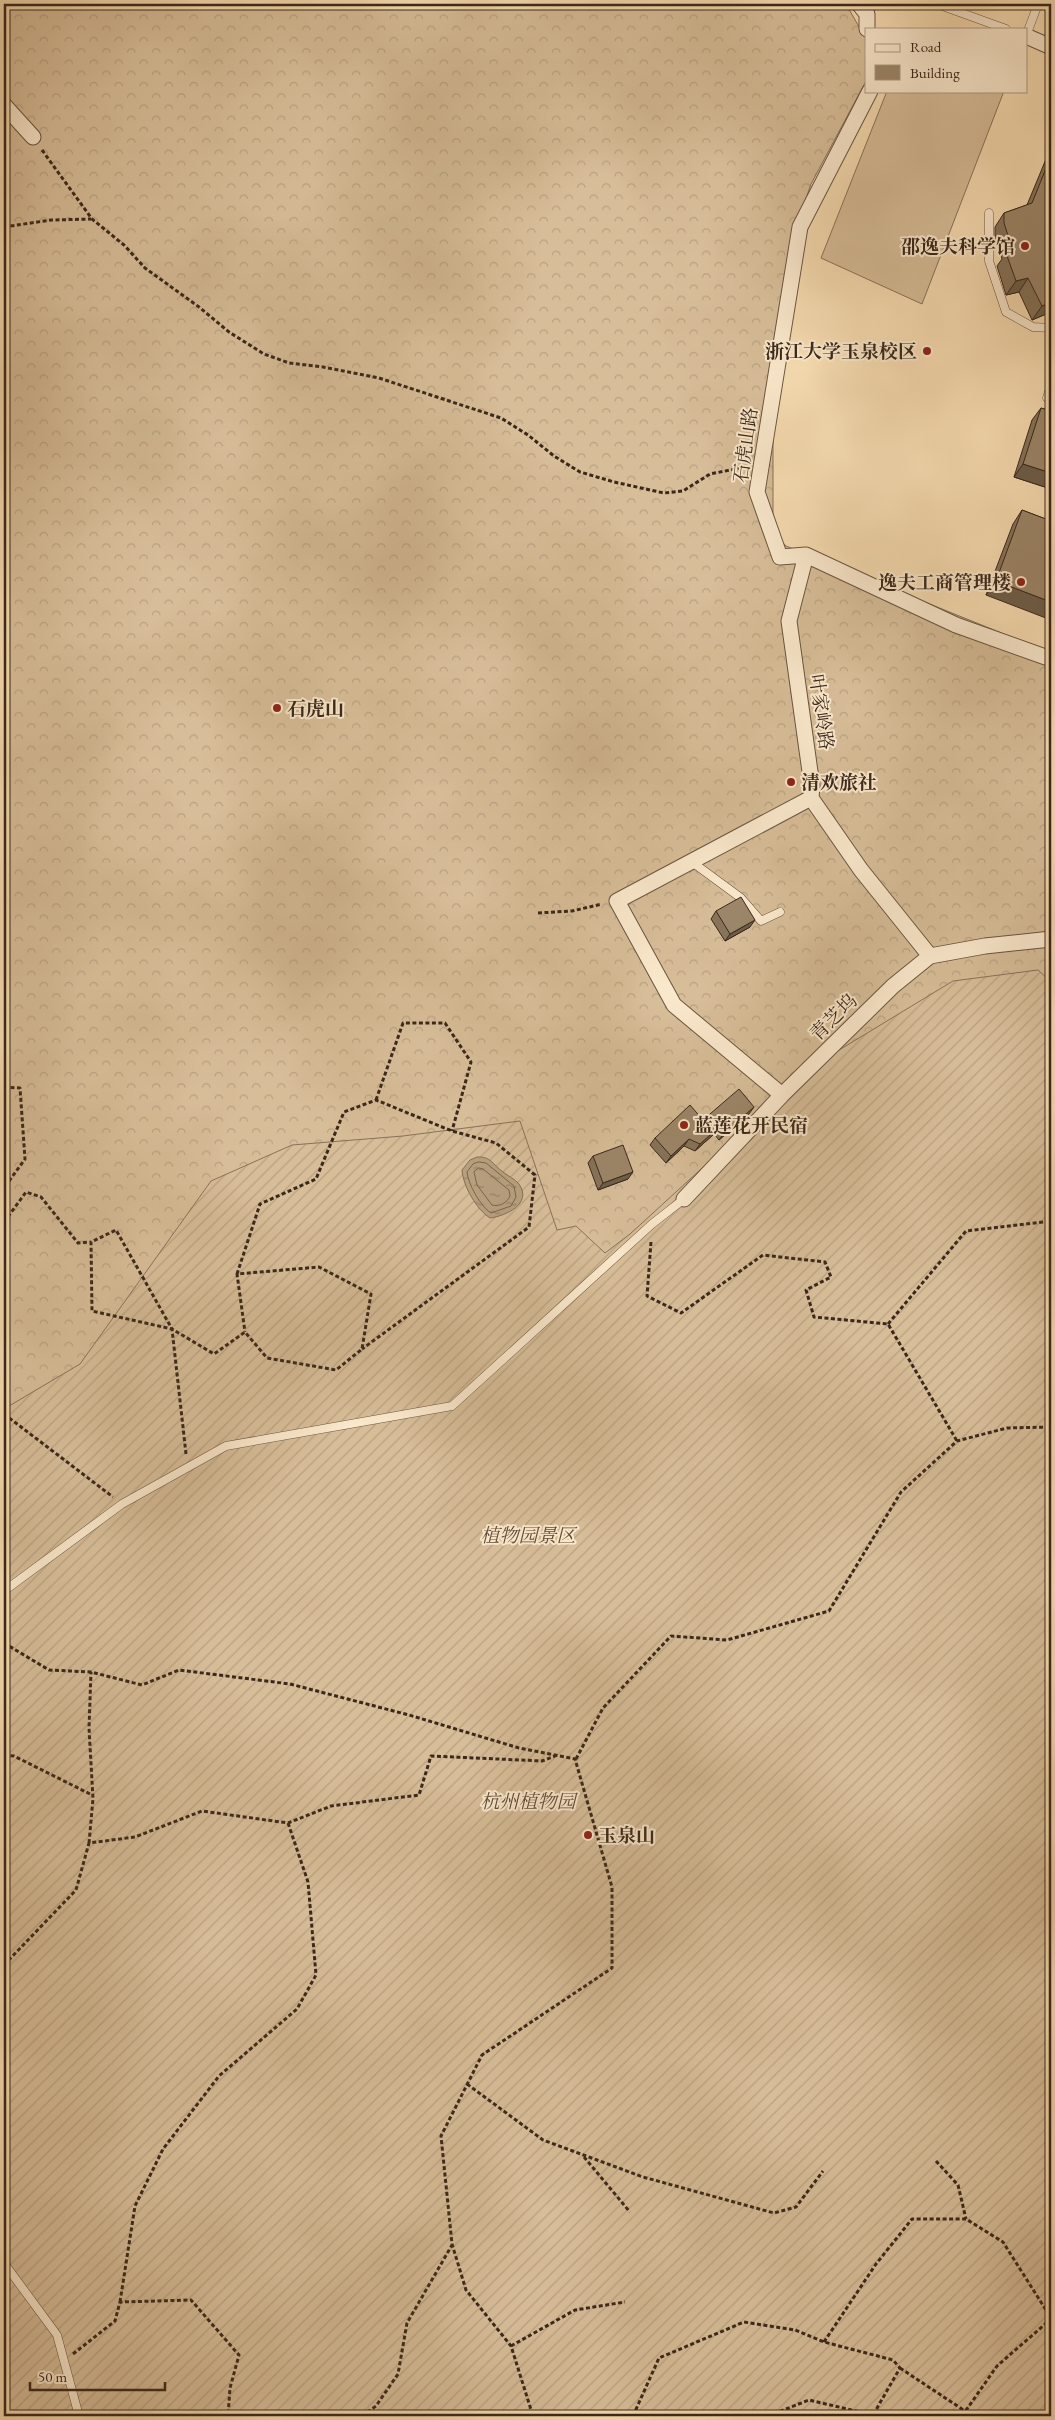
<svg xmlns="http://www.w3.org/2000/svg" width="1055" height="2420" viewBox="0 0 1055 2420" font-family="'EB Garamond','Noto Serif SC',serif">
<defs>
<pattern id="forest-crowns" width="20" height="18" patternUnits="userSpaceOnUse" patternTransform="scale(1.25)"><rect width="20" height="18" fill="#d7bd98"/><path d="M2 6a3 3 0 1 1 6 0M12 15a3 3 0 1 1 6 0" fill="none" stroke="#b9a282"/></pattern>
<pattern id="garden-furrows" width="10" height="10" patternUnits="userSpaceOnUse" patternTransform="scale(1.25)"><rect width="10" height="10" fill="#d7bd98"/><path d="M-1 1l2-2M0 10L10 0M9 11l2-2" fill="none" stroke="#b9a282"/></pattern>
<pattern id="water-ripples" width="26" height="14" patternUnits="userSpaceOnUse" patternTransform="scale(1.25)"><rect width="26" height="14" fill="#b79f7e"/><path d="M2 4q2-2 4 0t4 0M15 11q2-2 4 0t4 0" fill="none" stroke="#968266"/></pattern>
</defs>
<rect width="100%" height="100%" fill="#f7dcb1"/>
<filter id="stains"><feTurbulence type="fractalNoise" baseFrequency=".004" numOctaves="4"/><feColorMatrix values="0 0 0 0 .2 0 0 0 0 .09 0 0 0 0 .02 0 0 0 .5 -.17"/></filter>
<radialGradient id="worn" r=".72"><stop offset=".6" stop-color="#630" stop-opacity="0"/><stop offset="1" stop-color="#630" stop-opacity=".3"/></radialGradient>
<path fill="url(#forest-crowns)" stroke="#88725a" d="M 4,4 L 846,4 L 866,39 L 866,81 L 811,184 L 803,207 L 773,398 L 773,532 L 786,546 L 1051,653 L 1051,2416 L 4,2416 Z"/>
<path fill="url(#garden-furrows)" stroke="#88725a" d="M 1038,970 L 1051,982 L 1051,2416 L 4,2416 L 4,1409 L 80,1364 L 211,1181 L 292,1145 L 403,1136 L 520,1121 L 557,1230 L 576,1226 L 605,1253 L 630,1234 L 816,1064 L 953,981 Z"/>
<path fill="#d7bd98" stroke="#88725a" d="M 887,91 L 1004,91 L 922,304 L 821,258 Z"/>
<path fill="url(#water-ripples)" stroke="#856f56" d="M 477,1157 C 491,1156 493,1165 503,1172 C 508,1176 515,1179 519,1184 C 533,1204 505,1216 490,1218 C 477,1210 463,1186 462,1170 L 470,1160 Z"/>
<g fill="none" stroke-linecap="round" stroke-linejoin="round">
<path stroke="#78644c" stroke-width="1" d="M 479,1162 L 486,1163 L 514,1186 L 516,1197 L 511,1206 L 491,1213 C 481,1207 468,1184 467,1172 L 473,1164 Z
M 479,1168 L 483,1169 L 509,1190 L 510,1196 C 507,1203 499,1207 492,1205 L 477,1185 L 474,1172 Z"/>
<defs>
<path id="service" d="M 937,4 L 1006,29
M 1026,36 L 1038,4
M 989,213 L 989,261 L 1006,312 L 1033,327 L 1051,328
M 1051,385 L 1047,398 L 1051,400
M 692,862 L 741,898 L 761,921 L 780,912
M 4,1591 L 122,1504 L 226,1446 L 452,1406 L 652,1224 L 684,1199
M 4,2263 L 57,2335 L 79,2416"/>
<path id="minor" d="M 859,4 L 867,14 L 867,29
M 1026,36 L 1051,47
M 870,91 L 800,227 L 757,492 L 780,557 L 806,555 L 956,625 L 1051,659
M 4,105 L 33,137
M 806,555 L 789,621 L 812,786 L 811,798 L 861,870 L 930,956
M 782,1095 L 674,1005 L 617,901 L 811,798
M 684,1199 L 782,1095 L 893,986 L 930,956 L 985,946 L 1051,939"/>
</defs>
<use href="#service" stroke="#695540" stroke-width="9"/>
<use href="#minor" stroke="#695540" stroke-width="17"/>
<path stroke="#3a281b" stroke-width="3" stroke-dasharray="4 2.5" stroke-linecap="butt" d="M 42,150 L 92,219 L 124,245 L 145,268 L 199,307 L 229,332 L 264,354 L 289,363 L 323,367 L 379,378 L 501,418 L 528,435 L 554,456 L 580,472 L 614,482 L 664,493 L 683,491 L 710,474 L 746,467
M 4,227 L 51,220 L 91,219
M 538,913 L 572,911 L 602,904
M 4,1087 L 20,1088 L 25,1159 L 4,1188
M 376,1100 L 403,1023 L 445,1023 L 471,1062 L 452,1131
M 4,1222 L 26,1192 L 41,1197 L 78,1243 L 91,1242
M 651,1242 L 647,1296 L 681,1313 L 763,1255 L 825,1262 L 831,1277 L 806,1290 L 814,1317 L 888,1324 L 957,1441
M 237,1274 L 260,1204 L 316,1179 L 344,1112 L 376,1100 L 452,1131 L 496,1143 L 535,1175 L 529,1227 L 362,1349
M 888,1324 L 966,1231 L 1051,1221
M 4,1414 L 113,1497
M 186,1454 L 172,1329 L 116,1230 L 91,1242 L 92,1311 L 172,1329 L 214,1354 L 245,1332 L 267,1358 L 336,1370 L 362,1349 L 371,1294 L 319,1267 L 237,1274 L 245,1332
M 4,1643 L 49,1670 L 91,1672 L 142,1685 L 179,1670 L 290,1684 L 409,1715 L 519,1748 L 575,1759 L 612,1887 L 612,1968 L 482,2055 L 441,2136 L 452,2244 L 466,2290 L 511,2346 L 533,2416
M 4,1755 L 14,1756 L 92,1795
M 576,1759 L 603,1708 L 671,1636 L 727,1640 L 829,1611 L 901,1492 L 957,1441 L 1007,1428 L 1051,1427
M 89,1843 L 93,1799 L 89,1728 L 91,1672
M 4,1965 L 76,1890 L 89,1843 L 135,1837 L 202,1811 L 288,1823 L 331,1806 L 419,1795 L 431,1756 L 542,1761 L 555,1756
M 467,2084 L 543,2140 L 643,2177 L 774,2213 L 796,2207 L 823,2171
M 584,2157 L 630,2212
M 936,2161 L 958,2185 L 966,2219
M 120,2302 L 135,2206 L 163,2149 L 219,2076 L 297,2009 L 316,1975 L 308,1882 L 288,1823
M 824,2342 L 876,2264 L 912,2219 L 966,2219 L 1003,2242 L 1051,2318
M 511,2346 L 575,2310 L 625,2302
M 73,2354 L 115,2321 L 120,2302 L 191,2300 L 239,2355 L 230,2388 L 228,2416
M 900,2368 L 965,2411
M 362,2416 L 376,2406 L 398,2374 L 407,2323 L 452,2245
M 633,2416 L 659,2358 L 744,2322 L 795,2330 L 824,2342 L 893,2360 L 900,2368 L 873,2415 L 809,2400 L 768,2416
M 962,2416 L 997,2366 L 1051,2319"/>
<use href="#service" stroke="#fae8cc" stroke-width="8"/>
<use href="#minor" stroke="#fae8cc" stroke-width="15"/>
</g>
<path fill="#86735a" stroke="#3a281b" d="M 1051,147 L 1051,312 L 1032,320 L 1019,292 L 1006,295 L 997,266 L 1002,259 L 995,236 L 995,227 L 1004,213 L 1027,205 Z
M 1041,408 L 1051,411 L 1051,489 L 1014,477 L 1032,420 Z
M 1022,510 L 1051,521 L 986,595 L 1013,524 Z
M 716,911 L 750,927 L 725,941 L 711,919 Z
M 749,1114 L 719,1140 L 714,1134 L 695,1151 L 684,1146 L 666,1163 L 650,1145 L 655,1138 L 703,1120 Z
M 593,1156 L 628,1179 L 598,1190 L 588,1163 Z"/>
<path fill="#6d5e4a" stroke="#3a281b" d="M 1028,278 L 1019,292 L 1006,295 L 1016,281 Z
M 1051,302 L 1051,312 L 1032,320 L 1042,306 Z
M 1023,464 L 1051,473 L 1051,489 L 1014,477 Z
M 996,581 L 1051,602 L 1051,620 L 986,595 Z
M 755,920 L 750,927 L 725,941 L 730,934 Z
M 754,1107 L 749,1114 L 719,1140 L 724,1133 Z
M 719,1127 L 714,1134 L 695,1151 L 700,1144 Z
M 689,1139 L 684,1146 L 666,1163 L 671,1156 Z
M 633,1172 L 628,1179 L 598,1190 L 603,1183 Z"/>
<path fill="#9c8669" stroke="#3a281b" d="M 1051,156 L 1051,302 L 1042,306 L 1028,278 L 1016,281 L 1006,253 L 1013,251 L 1004,223 L 1004,213 L 1032,203 Z
M 1041,408 L 1051,411 L 1051,473 L 1023,464 Z
M 1022,510 L 1051,521 L 1051,602 L 996,581 Z
M 741,897 L 755,920 L 730,934 L 716,911 Z
M 739,1089 L 754,1107 L 724,1133 L 719,1127 L 700,1144 L 689,1139 L 671,1156 L 655,1138 L 690,1105 L 703,1120 Z
M 623,1145 L 633,1172 L 603,1183 L 593,1156 Z"/>
<g fill="#8f2418" stroke="#fae8cc" stroke-width="2">
<circle cx="1025" cy="246" r="5"/>
<circle cx="927" cy="351" r="5"/>
<circle cx="1021" cy="582" r="5"/>
<circle cx="277" cy="708" r="5"/>
<circle cx="791" cy="782" r="5"/>
<circle cx="684" cy="1125" r="5"/>
<circle cx="588" cy="1835" r="5"/>
</g>
<g text-anchor="middle" stroke-width="4" stroke-linejoin="round" paint-order="stroke">
<g font-size="19" font-weight="bold" fill="#3a281b" stroke="#fae8cc" text-anchor="start">
<text x="1015" y="253" text-anchor="end">邵逸夫科学馆</text>
<text x="917" y="358" text-anchor="end">浙江大学玉泉校区</text>
<text x="1011" y="589" text-anchor="end">逸夫工商管理楼</text>
<text x="287" y="715">石虎山</text>
<text x="801" y="789">清欢旅社</text>
<text x="694" y="1132">蓝莲花开民宿</text>
<text x="598" y="1842">玉泉山</text>
</g>
<g font-size="19" fill="#3a281b" stroke="#fae8cc">
<text transform="translate(745 445) rotate(-82)" y="7">石虎山路</text>
<text transform="translate(822 712) rotate(82)" y="7">叶家岭路</text>
<text transform="translate(833 1017) rotate(-45)" y="7">青芝坞</text>
</g>
<g font-size="19" font-style="italic" fill="#614d3a" stroke="#fae8cc">
<text x="528" y="1542">植物园景区</text>
<text x="528" y="1808">杭州植物园</text>
</g>
</g>
<rect width="1055" height="2420" fill="none" stroke="#f7dcb1" stroke-width="20"/>
<rect x="5" y="5" width="1045" height="2410" fill="none" stroke="#3a281b" stroke-width="2.5"/>
<rect x="10" y="10" width="1035" height="2400" fill="none" stroke="#3a281b"/>
<rect x="865" y="28" width="162" height="65" fill="#fae8cc" stroke="#ad9b85"/>
<rect x="875" y="44" width="25" height="8" fill="#fae8cc" stroke="#ad9b85"/>
<text x="910" y="52" font-size="15" fill="#3a281b">Road</text>
<rect x="875" y="65" width="25" height="15" fill="#9c8669" stroke="#ad9b85"/>
<text x="910" y="78" font-size="15" fill="#3a281b">Building</text>
<path d="M30 2382v8h135v-8" fill="none" stroke="#3a281b" stroke-width="2.5"/>
<text x="38" y="2382" font-size="15" fill="#3a281b" stroke="#fae8cc" stroke-width="4" paint-order="stroke">50 m</text>
<rect width="100%" height="100%" filter="url(#stains)"/>
<rect width="100%" height="100%" fill="url(#worn)"/>
</svg>
